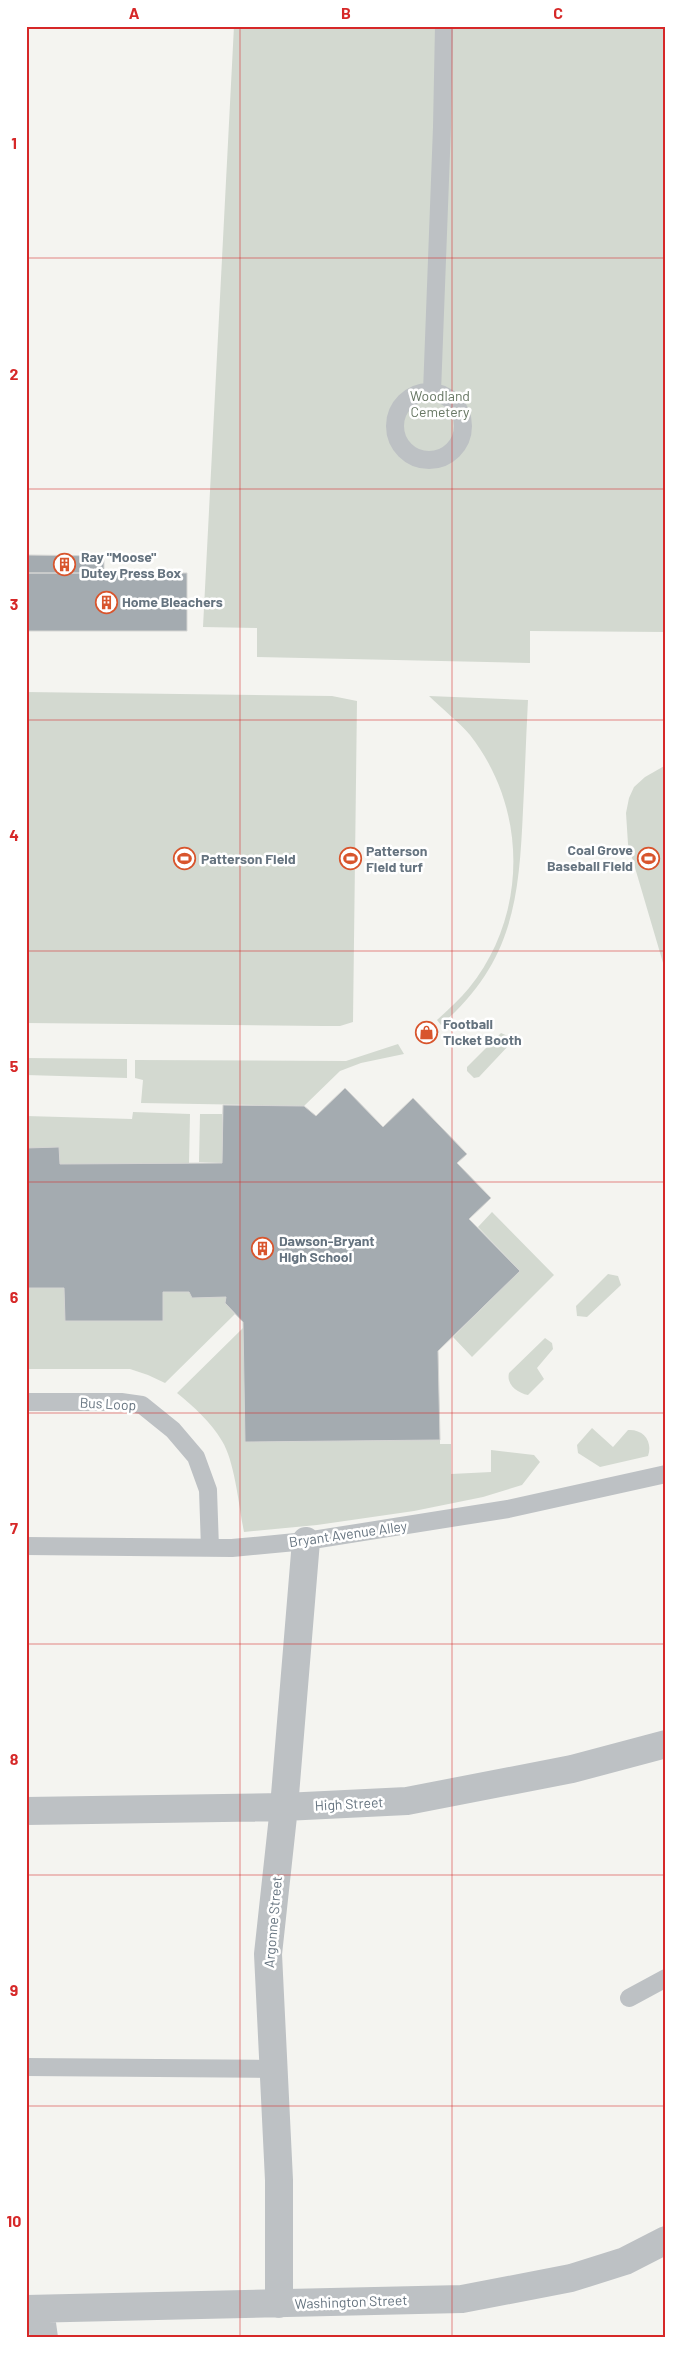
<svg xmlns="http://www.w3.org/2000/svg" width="692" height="2364" viewBox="0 0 692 2364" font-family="Barlow,sans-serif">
<rect width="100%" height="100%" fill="#f4f4f0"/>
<path fill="#d3d9d0" d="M 234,26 L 666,26 L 666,632 L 530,631 L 530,663 L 257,657 L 257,628 L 203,627 Z
M 26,692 L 332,696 L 357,701 L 353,1022 L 340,1026 L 323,1026 L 26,1023 Z
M 429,696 L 528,700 C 526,737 525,773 523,810 C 519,900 513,962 441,1025 L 437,1020 C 448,1010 460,999 469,988 C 528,915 528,809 470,735 C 458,721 442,709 429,696 Z
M 666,765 L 666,973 L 628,844 L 626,813 L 629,798 L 634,787 L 645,777 Z
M 501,1033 L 510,1037 L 510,1044 L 479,1077 L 474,1078 L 467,1071 L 467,1067 Z
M 398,1044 L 404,1054 L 361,1063 L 340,1071 L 304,1106 L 141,1103 L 143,1080 L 135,1078 L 135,1060 L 346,1061 Z
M 26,1058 L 127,1059 L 127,1078 L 26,1075 Z
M 133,1112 L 190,1114 L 189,1163 L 60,1164 L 59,1147 L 26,1148 L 26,1116 L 132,1119 Z
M 200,1114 L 222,1114 L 222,1163 L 199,1162 Z
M 492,1212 L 554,1275 L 472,1357 L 453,1337 L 520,1271 L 478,1227 Z
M 608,1274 L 618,1276 L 621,1285 L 587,1317 L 577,1316 L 576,1306 Z
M 26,1288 L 64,1288 L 65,1321 L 163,1321 L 163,1292 L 189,1292 L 193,1298 L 226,1297 L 225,1303 L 235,1314 L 165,1383 L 148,1375 L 130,1369 L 26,1369 Z
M 244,1327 L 245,1442 L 440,1440 L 440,1444 L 451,1444 L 451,1474 L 491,1472 L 491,1450 L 534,1455 L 540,1462 L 522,1485 L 483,1497 L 414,1511 L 317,1525 L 244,1532 C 239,1507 235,1462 222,1441 C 211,1422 194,1407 177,1393 Z
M 545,1338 L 552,1343 L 553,1349 L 537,1368 L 544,1379 L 528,1395 C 518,1393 506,1385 509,1373 Z
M 592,1428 L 613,1447 L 628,1430 C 644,1429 653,1442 648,1456 L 600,1467 L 578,1453 L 577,1445 Z"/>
<path fill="#a4abb0" stroke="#d5d5d3" d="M 26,555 L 104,556 L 104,573 L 26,573 Z
M 26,573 L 187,573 L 187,631 L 26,631 Z
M 432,1022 L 439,1032 L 423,1042 L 416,1032 Z
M 345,1088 L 383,1127 L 413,1098 L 467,1154 L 457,1163 L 491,1198 L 469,1219 L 520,1271 L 438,1351 L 440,1440 L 245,1442 L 243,1322 L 225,1303 L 226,1297 L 192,1298 L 189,1292 L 163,1292 L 163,1321 L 65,1321 L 64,1288 L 26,1288 L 26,1148 L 59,1147 L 60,1164 L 222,1163 L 223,1105 L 304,1106 L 316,1116 Z"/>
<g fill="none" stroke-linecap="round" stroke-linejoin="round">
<path stroke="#bdc1c4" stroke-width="18" d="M 432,392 L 442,127 L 444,26
M395 426a34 34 0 1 1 68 0a34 34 0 1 1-68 0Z
M 26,1402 L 121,1402 L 142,1405 L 173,1430 L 196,1457 L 208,1490 L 210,1548
M 26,1546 L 232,1548 L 306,1541 L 508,1509 L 666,1474
M 629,1998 L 666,1978
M 26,2067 L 274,2069"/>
<path stroke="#bdc1c4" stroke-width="28" d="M 26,1811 L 284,1807 L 407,1801 L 572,1769 L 666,1744
M 279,2304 L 279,2180 L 268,1954 L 284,1807 L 306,1541
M 26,2309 L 462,2299 L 571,2278 L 625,2261 L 666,2240
M 40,2309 L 44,2338"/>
</g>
<path fill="none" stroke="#d62828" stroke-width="1" stroke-opacity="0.55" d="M 240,26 L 240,2338M 452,26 L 452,2338M 26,258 L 666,258M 26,489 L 666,489M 26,720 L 666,720M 26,951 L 666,951M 26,1182 L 666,1182M 26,1413 L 666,1413M 26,1644 L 666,1644M 26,1875 L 666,1875M 26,2106 L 666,2106"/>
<defs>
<symbol id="building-ring" viewBox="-11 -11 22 22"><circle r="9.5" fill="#fff" stroke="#d8552d" stroke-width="1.5"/><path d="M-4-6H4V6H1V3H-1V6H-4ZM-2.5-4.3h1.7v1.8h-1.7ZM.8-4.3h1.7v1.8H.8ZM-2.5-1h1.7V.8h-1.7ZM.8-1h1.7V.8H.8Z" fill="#d8552d"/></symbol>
<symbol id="stadium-ring" viewBox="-11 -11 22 22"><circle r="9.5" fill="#fff" stroke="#d8552d" stroke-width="1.5"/><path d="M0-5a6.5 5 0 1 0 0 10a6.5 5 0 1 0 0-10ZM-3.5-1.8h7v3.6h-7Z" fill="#d8552d"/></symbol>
<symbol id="shop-ring" viewBox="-11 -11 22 22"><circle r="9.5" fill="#fff" stroke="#d8552d" stroke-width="1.5"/><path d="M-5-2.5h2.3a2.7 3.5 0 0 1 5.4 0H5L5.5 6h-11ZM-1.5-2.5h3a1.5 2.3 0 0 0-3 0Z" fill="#d8552d"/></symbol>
</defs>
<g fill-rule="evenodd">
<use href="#building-ring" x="52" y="552" width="25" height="25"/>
<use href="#building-ring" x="94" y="590" width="25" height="25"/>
<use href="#stadium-ring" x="636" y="846" width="25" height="25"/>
<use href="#stadium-ring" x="172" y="846" width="25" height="25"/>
<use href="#stadium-ring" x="338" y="846" width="25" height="25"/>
<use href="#shop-ring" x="414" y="1020" width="25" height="25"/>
<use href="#building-ring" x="250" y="1236" width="25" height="25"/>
</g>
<g text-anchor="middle" stroke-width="5" stroke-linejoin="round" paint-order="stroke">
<g font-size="14" fill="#677763" stroke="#fff">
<text x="440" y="401">Woodland<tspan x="440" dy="16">Cemetery</tspan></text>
</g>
<g font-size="14" font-weight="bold" fill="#65737f" stroke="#fff" text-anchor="start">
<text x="81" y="562">Ray "Moose"<tspan x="81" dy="16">Dutey Press Box</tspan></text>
<text x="122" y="607">Home Bleachers</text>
<text x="633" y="855" text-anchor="end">Coal Grove<tspan x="633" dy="16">Baseball Field</tspan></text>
<text x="366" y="856">Patterson<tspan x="366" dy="16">Field turf</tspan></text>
<text x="201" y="864">Patterson Field</text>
<text x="443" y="1029">Football<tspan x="443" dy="16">Ticket Booth</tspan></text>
<text x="279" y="1246">Dawson-Bryant<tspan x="279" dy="16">High School</tspan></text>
</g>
<g font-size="14" fill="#65737f" stroke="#fff">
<text transform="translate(108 1404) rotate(3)" y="5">Bus Loop</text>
<text transform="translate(348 1534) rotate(-8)" y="5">Bryant Avenue Alley</text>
<text transform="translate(349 1804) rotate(-3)" y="5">High Street</text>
<text transform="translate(273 1922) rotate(-85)" y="5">Argonne Street</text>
<text transform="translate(351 2302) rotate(-2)" y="5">Washington Street</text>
</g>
</g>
<rect width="692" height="2364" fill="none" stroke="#ffffff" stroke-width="55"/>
<rect x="28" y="28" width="636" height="2308" fill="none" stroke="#d62828" stroke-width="2"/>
<g font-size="16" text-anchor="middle" font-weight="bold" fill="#d62828">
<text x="134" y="19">A</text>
<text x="346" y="19">B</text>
<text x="558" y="19">C</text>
<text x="14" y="149">1</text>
<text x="14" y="380">2</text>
<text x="14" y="610">3</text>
<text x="14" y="841">4</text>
<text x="14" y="1072">5</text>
<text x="14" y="1303">6</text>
<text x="14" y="1534">7</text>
<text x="14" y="1765">8</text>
<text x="14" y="1996">9</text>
<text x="14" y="2227">10</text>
</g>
</svg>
